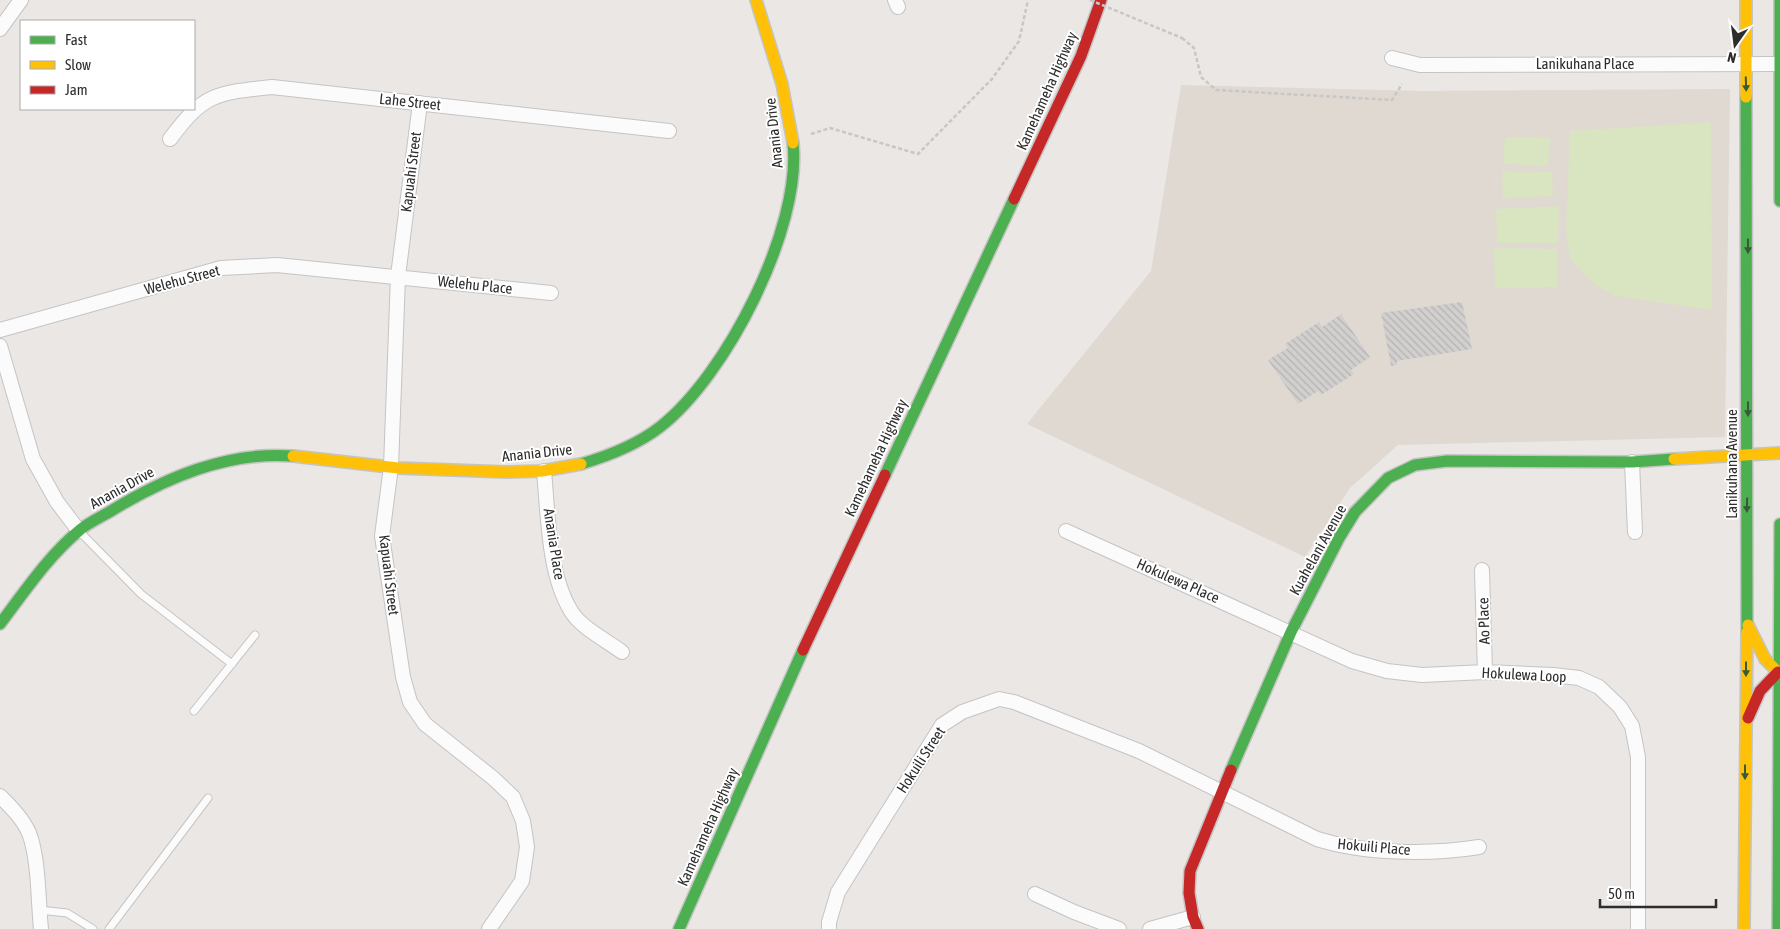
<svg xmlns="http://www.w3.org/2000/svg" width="1780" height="929" viewBox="0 0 1780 929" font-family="'Asap Condensed',sans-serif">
<defs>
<pattern id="building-back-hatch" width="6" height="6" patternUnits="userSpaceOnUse" patternTransform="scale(1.25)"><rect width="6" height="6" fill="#d2d0ce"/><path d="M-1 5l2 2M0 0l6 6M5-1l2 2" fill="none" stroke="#b5b3b1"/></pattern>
</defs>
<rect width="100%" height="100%" fill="#eae7e5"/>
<path fill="#e0d9d2" d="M 1181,85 L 1421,91 L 1730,89 L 1725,437 L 1398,445 L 1350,488 L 1305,557 L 1027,424 L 1151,271 Z"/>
<path fill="#d9e4c1" d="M 1711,122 L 1712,310 L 1615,296 L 1591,282 L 1570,259 L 1566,231 L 1570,131 Z
M 1505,137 L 1550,138 L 1548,166 L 1503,164 Z
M 1502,171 L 1552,172 L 1553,196 L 1503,198 Z
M 1559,206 L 1558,243 L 1497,243 L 1496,209 Z
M 1494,248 L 1557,249 L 1557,287 L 1495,288 Z"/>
<path fill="url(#building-back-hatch)" d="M 1462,302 L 1472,349 L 1397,361 L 1397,365 L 1391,366 L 1381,313 Z
M 1341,314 L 1370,357 L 1351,370 L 1354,374 L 1321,395 L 1318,391 L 1298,404 L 1268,360 L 1288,348 L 1285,344 L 1319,322 L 1322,327 Z"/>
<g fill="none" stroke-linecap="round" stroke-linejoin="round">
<defs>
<path id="lane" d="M 79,531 L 141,594 L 232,664
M 194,711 L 255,635
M 39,910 L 67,913 L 93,929
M 109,929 L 208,798"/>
<path id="street" d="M 895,0 L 898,7
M 0,29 L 21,0
M 1392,58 L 1420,65 L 1779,64
M 420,103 L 398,276 L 391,467 L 382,536 L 403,677 L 410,702 L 425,724 L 493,778 L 513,797 L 523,821 L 527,847 L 522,881 L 489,929
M 170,139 C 204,93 216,93 272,87 L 669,131
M 0,330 L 221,268 L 277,265 L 551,293
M 0,346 L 33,459 L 57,502 L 79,531
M 1632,462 L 1635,532
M 544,471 C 548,513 548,574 571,611 C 581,628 606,640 622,652
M 1066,531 L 1352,661 L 1387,671 L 1422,675 L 1485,672 L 1553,675 L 1579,678 L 1599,687 L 1620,707 L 1632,726 L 1638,757 L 1638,929
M 1482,570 L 1485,672
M 0,796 C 11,807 23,819 29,833 C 39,859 38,900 41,929
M 1035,894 L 1074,912 L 1119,929
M 829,929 L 829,922 L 838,892 L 942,725 L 962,712 L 999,699 L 1014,702 L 1139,751 L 1317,839 C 1365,854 1429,855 1479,847
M 1150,929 L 1193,917"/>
<path id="fast" d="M 1780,0 L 1780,201
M 1746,97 L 1747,632
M 581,464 C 608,456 637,445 660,427 C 726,376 802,228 793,143
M 885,475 L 1014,199
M 0,624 C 25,591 49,555 81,529 C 90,522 101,517 111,511 C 165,478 227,451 293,456
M 1231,770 L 1291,632 L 1339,538 L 1355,512 L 1388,478 L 1415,465 L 1447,461 L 1632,462 L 1674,459
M 679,929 L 803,650
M 1778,929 L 1780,524"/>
<path id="slow" d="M 756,0 L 782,84 L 793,143
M 1746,0 L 1746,97
M 293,456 L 398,468 L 506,472 L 542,471 L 581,464
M 1674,459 L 1780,453
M 1748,625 L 1765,659 L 1778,672
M 1744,929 L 1747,632"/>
<path id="jam" d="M 1014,199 L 1081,56 L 1101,0
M 803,650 L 885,475
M 1748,718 L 1760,691 L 1778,672
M 1198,929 L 1193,917 L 1189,893 L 1190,871 L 1231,770"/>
</defs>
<use href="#lane" stroke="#c5c4c4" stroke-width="9"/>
<use href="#street" stroke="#c5c4c4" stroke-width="16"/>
<use href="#fast" stroke="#c5c4c4" stroke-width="14"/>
<use href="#slow" stroke="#c5c4c4" stroke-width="14"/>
<use href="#jam" stroke="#c5c4c4" stroke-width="14"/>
<path stroke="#c7c7c7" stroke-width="2.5" stroke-dasharray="4 2.5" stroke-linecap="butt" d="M 1182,38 L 1194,48 L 1201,77 L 1216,90 L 1392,100 L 1402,84
M 811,134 L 830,128 L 918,154 L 992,79 L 1019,41 L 1028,0"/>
<use href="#lane" stroke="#fcfbfb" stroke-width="7"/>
<use href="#street" stroke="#fcfbfb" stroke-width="14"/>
<use href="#fast" stroke="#4caf50" stroke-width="11"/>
<use href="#slow" stroke="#ffc107" stroke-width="11"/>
<use href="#jam" stroke="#c62828" stroke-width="11"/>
<path stroke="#c7c7c7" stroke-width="2.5" stroke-dasharray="4 2.5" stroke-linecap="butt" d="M 1090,0 L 1182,38"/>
</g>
<defs><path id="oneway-solid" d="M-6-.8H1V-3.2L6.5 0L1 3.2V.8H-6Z" transform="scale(1.25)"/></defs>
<g fill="#385a39">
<use href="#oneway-solid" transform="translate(1746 84) rotate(88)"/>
<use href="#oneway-solid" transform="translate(1748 246) rotate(90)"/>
<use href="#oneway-solid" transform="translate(1748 409) rotate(90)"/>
<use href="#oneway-solid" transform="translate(1747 505) rotate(91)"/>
<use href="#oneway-solid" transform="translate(1746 669) rotate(90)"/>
<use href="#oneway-solid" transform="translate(1745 772) rotate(90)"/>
</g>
<g text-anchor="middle" stroke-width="4" stroke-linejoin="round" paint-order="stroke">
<g font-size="15" fill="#2d2d2d" stroke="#fff">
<text x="1585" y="69">Lanikuhana Place</text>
<text transform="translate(1047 91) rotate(-66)" y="5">Kamehameha Highway</text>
<text transform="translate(410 102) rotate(6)" y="5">Lahe Street</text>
<text transform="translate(774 133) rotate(-96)" y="5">Anania Drive</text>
<text transform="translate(411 172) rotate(-83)" y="5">Kapuahi Street</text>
<text transform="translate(182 280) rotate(-15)" y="5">Welehu Street</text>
<text transform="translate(475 285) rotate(6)" y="5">Welehu Place</text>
<text transform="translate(537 453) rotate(-6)" y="5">Anania Drive</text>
<text transform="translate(876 458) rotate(-65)" y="5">Kamehameha Highway</text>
<text transform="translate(1732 464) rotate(-90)" y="5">Lanikuhana Avenue</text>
<text transform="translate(122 488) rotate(-29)" y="5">Anania Drive</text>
<text transform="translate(554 544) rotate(81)" y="5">Anania Place</text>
<text transform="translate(1318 550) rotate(-61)" y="5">Kuahelani Avenue</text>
<text transform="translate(389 575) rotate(83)" y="5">Kapuahi Street</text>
<text transform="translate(1178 581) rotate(24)" y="5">Hokulewa Place</text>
<text transform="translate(1484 621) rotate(-92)" y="5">Ao Place</text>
<text transform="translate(1524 675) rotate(3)" y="5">Hokulewa Loop</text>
<text transform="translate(921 760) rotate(-57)" y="5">Hokuili Street</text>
<text transform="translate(708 827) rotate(-66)" y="5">Kamehameha Highway</text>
<text transform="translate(1374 847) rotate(5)" y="5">Hokuili Place</text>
</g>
</g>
<rect x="20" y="20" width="175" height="90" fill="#ffffff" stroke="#ababab"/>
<rect x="30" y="36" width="25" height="8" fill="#4caf50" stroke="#ababab"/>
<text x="65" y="45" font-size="15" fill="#2d2d2d">Fast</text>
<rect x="30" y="61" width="25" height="8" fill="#ffc107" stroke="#ababab"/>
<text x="65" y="70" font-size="15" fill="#2d2d2d">Slow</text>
<rect x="30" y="86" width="25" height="8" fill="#c62828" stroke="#ababab"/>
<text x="65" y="95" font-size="15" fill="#2d2d2d">Jam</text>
<g transform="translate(1735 45) rotate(194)" stroke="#ffffff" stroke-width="4" paint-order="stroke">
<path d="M0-4L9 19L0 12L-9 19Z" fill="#2d2d2d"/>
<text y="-8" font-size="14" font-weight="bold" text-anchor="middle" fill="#2d2d2d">N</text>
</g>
<path d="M1600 899v8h116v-8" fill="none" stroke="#2d2d2d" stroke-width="2.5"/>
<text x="1608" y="899" font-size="15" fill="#2d2d2d" stroke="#ffffff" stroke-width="4" paint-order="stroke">50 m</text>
</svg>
